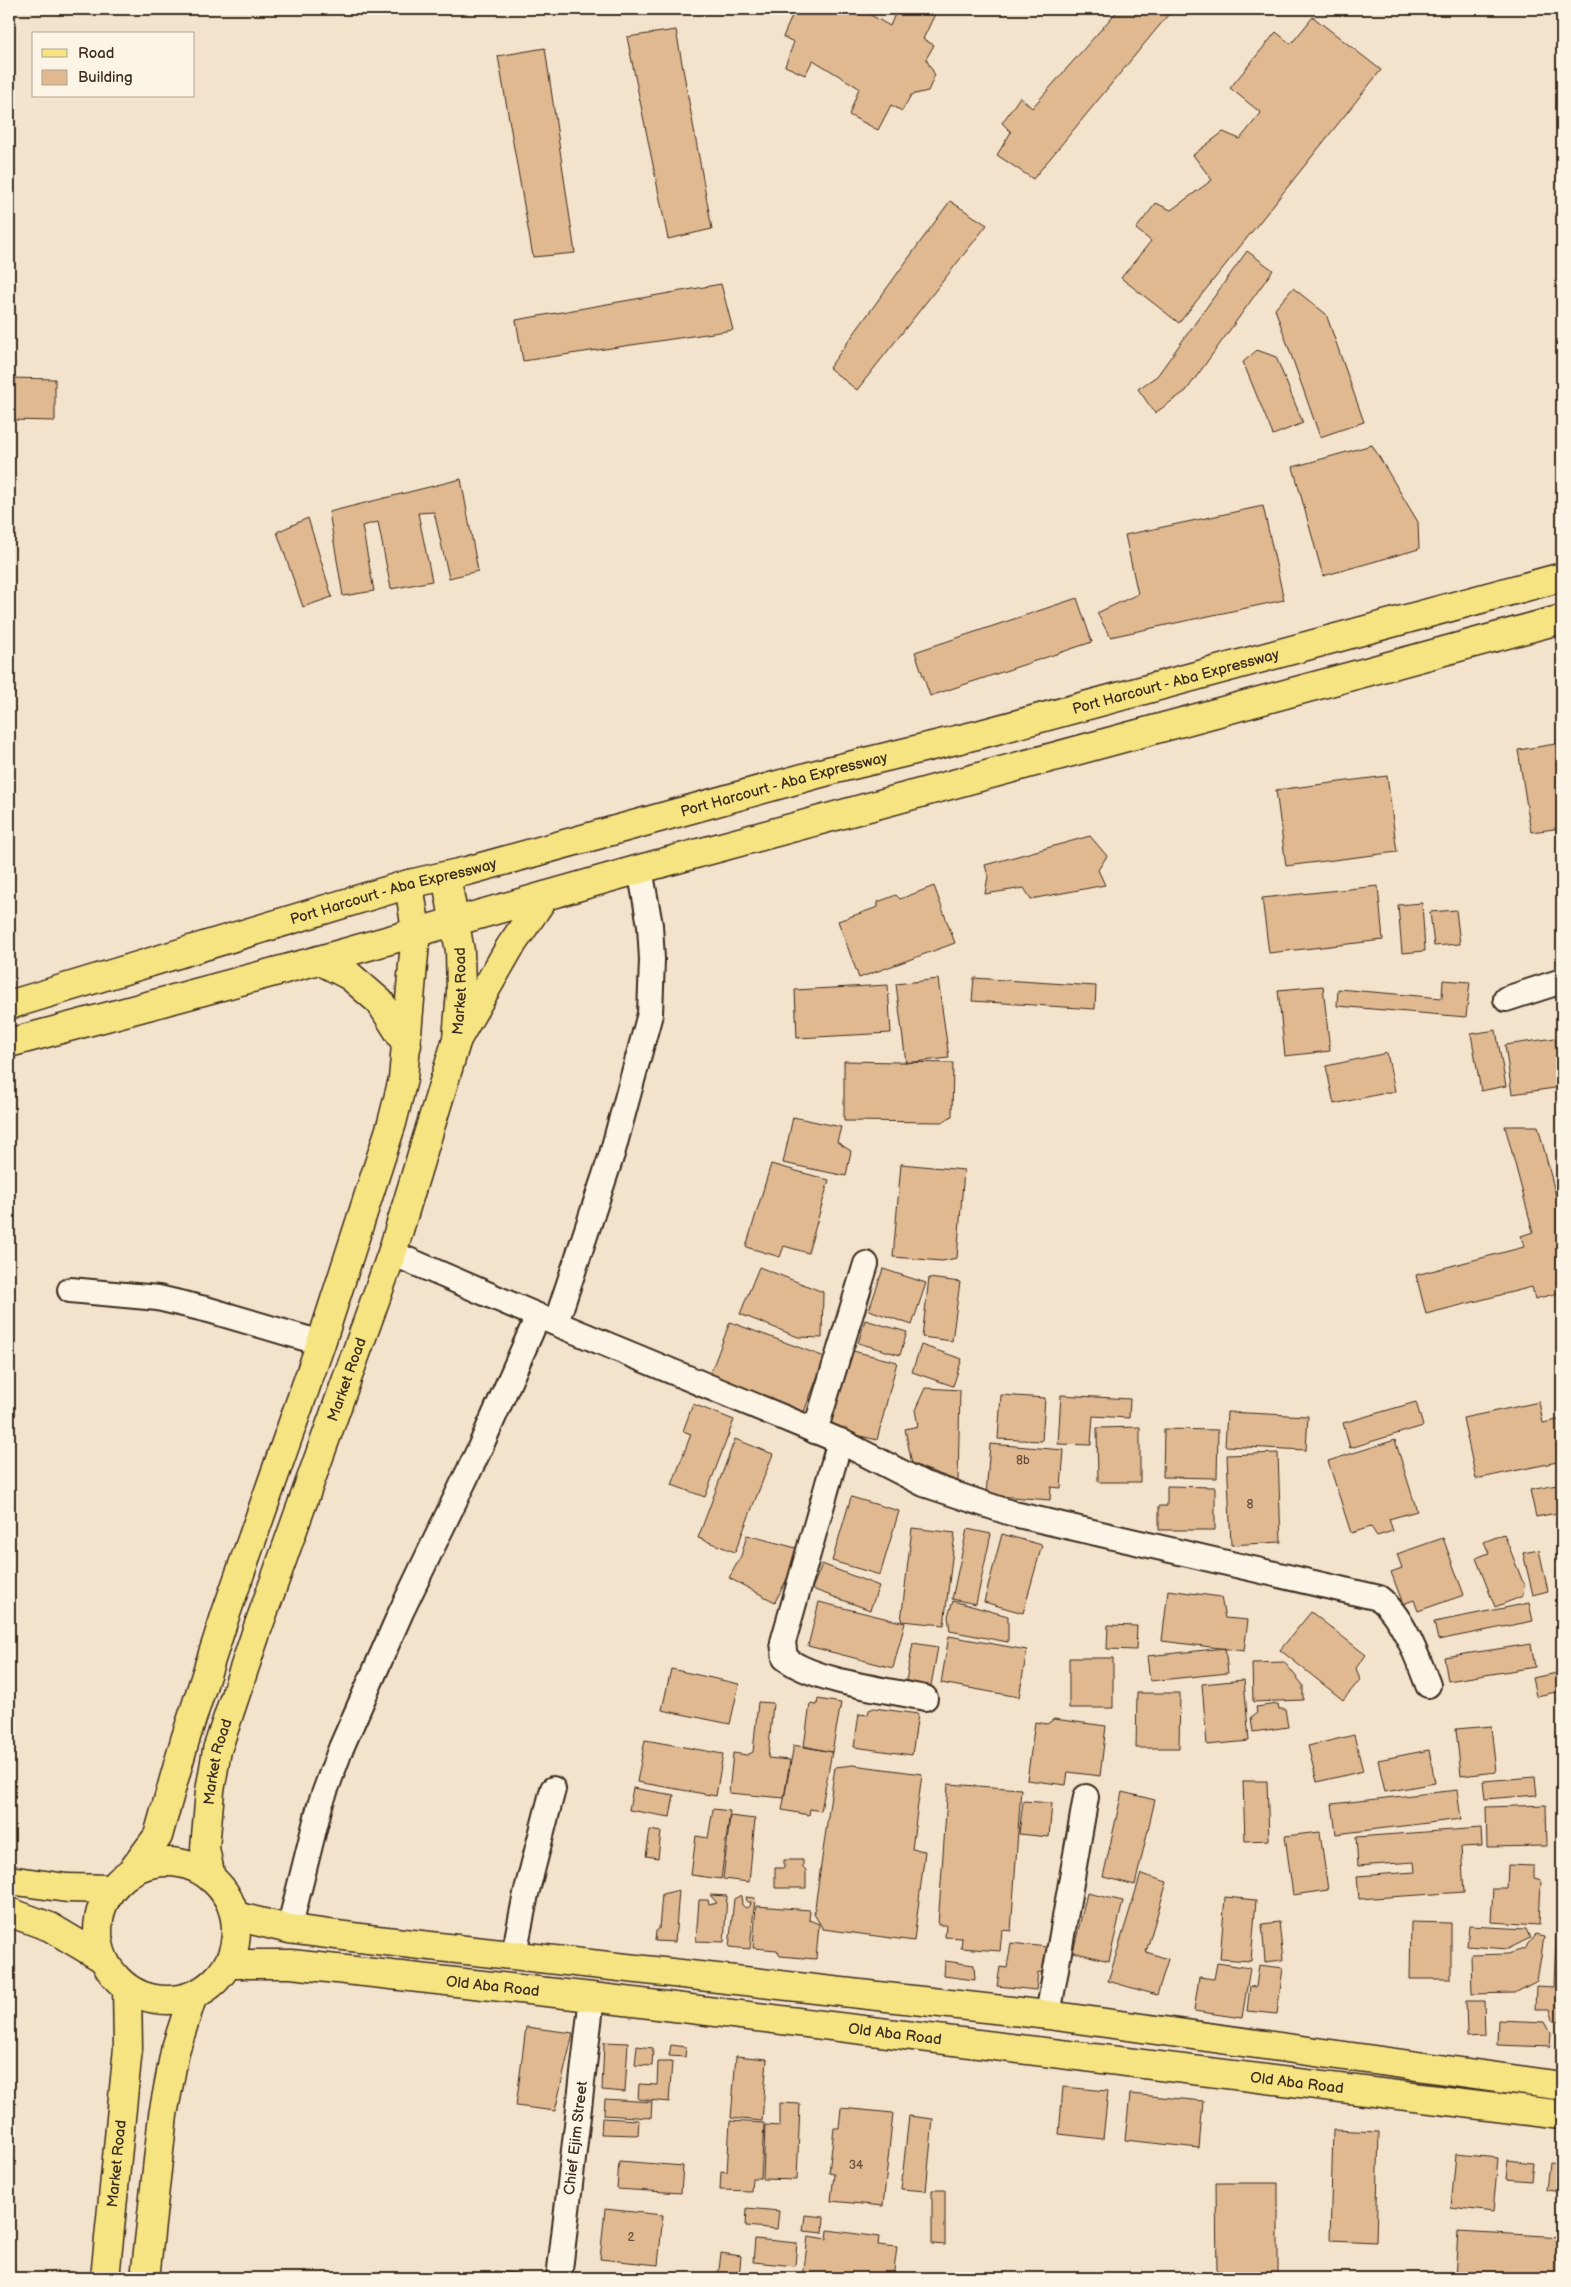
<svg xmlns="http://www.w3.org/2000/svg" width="1571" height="2287" viewBox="0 0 1571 2287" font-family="'Balsamiq Sans',sans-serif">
<rect width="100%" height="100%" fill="#f4e3cc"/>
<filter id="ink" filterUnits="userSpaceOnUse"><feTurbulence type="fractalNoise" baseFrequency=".02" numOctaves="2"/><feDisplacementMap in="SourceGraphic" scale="10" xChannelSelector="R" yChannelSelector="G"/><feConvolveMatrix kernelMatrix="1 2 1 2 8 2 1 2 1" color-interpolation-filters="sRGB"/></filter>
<g filter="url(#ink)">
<path fill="#e0b991" stroke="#3b2a1e" d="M 795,9 L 860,9 L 890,26 L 897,9 L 922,9 L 935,14 L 923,39 L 934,45 L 926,59 L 935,75 L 928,91 L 911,95 L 902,111 L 891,105 L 878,130 L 849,115 L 859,88 L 813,60 L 805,75 L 785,66 L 794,42 L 783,37 Z
M 1119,9 L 1173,9 L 1033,179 L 997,155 L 1011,132 L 1002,123 L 1020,97 L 1032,108 Z
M 1313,17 L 1381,70 L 1179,323 L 1121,278 L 1151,241 L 1136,229 L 1156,203 L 1171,210 L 1212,180 L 1193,155 L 1223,132 L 1240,139 L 1261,113 L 1230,88 L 1276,32 L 1291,44 Z
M 676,30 L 712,229 L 668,239 L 627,37 Z
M 545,48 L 575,253 L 533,257 L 498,56 Z
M 950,201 L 987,225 L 857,390 L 829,368 Z
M 1247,251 L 1273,270 L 1186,391 L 1155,413 L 1138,389 L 1157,376 Z
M 721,284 L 733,330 L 523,361 L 516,320 Z
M 1293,288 L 1326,314 L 1364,422 L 1320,437 L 1275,309 Z
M 1257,350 L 1276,357 L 1303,423 L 1273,435 L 1243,362 Z
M 9,378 L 55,379 L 55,421 L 9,420 Z
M 1372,445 L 1418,522 L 1419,549 L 1323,576 L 1293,467 Z
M 461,479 L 478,571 L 449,578 L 434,512 L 418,513 L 432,581 L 391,589 L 378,522 L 362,526 L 374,591 L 343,596 L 329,512 Z
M 1263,506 L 1284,600 L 1110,637 L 1097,613 L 1138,594 L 1125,535 Z
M 308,518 L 332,597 L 303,607 L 277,532 Z
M 1077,598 L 1092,642 L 930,696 L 915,652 Z
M 1562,743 L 1562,828 L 1531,832 L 1518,750 Z
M 1387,776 L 1397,852 L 1286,866 L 1276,790 Z
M 1090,836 L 1107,856 L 1098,870 L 1105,885 L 1031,899 L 1024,888 L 985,894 L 988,876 L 985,865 Z
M 934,886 L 955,943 L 859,978 L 838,921 L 878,907 L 878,902 L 896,895 L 900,899 Z
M 1378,886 L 1383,940 L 1269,953 L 1262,898 Z
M 1422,903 L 1425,951 L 1402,953 L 1398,905 Z
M 1456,910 L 1460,944 L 1434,946 L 1430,912 Z
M 974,978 L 1096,986 L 1095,1009 L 972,1001 Z
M 938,979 L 949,1058 L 906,1063 L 896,984 Z
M 1443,980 L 1470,982 L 1466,1017 L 1337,1006 L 1338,989 L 1442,998 Z
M 888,985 L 891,1033 L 797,1038 L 795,990 Z
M 1323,986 L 1330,1051 L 1285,1056 L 1278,990 Z
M 1496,1030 L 1506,1086 L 1481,1091 L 1471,1034 Z
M 1555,1038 L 1562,1087 L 1512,1094 L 1505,1045 Z
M 1387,1053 L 1395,1091 L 1334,1104 L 1326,1066 Z
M 844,1061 L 953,1063 L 952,1116 L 943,1122 L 844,1121 Z
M 793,1117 L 841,1127 L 837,1142 L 851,1151 L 846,1176 L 783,1163 Z
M 1505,1126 L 1538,1126 L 1562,1219 L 1562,1292 L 1535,1299 L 1532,1287 L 1426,1314 L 1416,1275 L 1524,1247 L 1521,1236 L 1533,1232 Z
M 771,1164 L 829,1180 L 808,1253 L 784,1246 L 780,1257 L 746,1247 Z
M 901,1164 L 964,1170 L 957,1258 L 942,1261 L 893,1257 Z
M 759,1267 L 823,1292 L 822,1338 L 798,1337 L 740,1314 Z
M 883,1269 L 926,1283 L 912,1325 L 869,1310 Z
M 929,1278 L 960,1282 L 952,1341 L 922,1337 Z
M 865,1320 L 907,1332 L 900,1355 L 858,1343 Z
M 730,1322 L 825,1357 L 804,1412 L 709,1377 Z
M 921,1345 L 962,1359 L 953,1386 L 912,1372 Z
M 849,1350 L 897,1362 L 877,1440 L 829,1428 Z
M 925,1388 L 960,1390 L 958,1481 L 912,1464 L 905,1429 L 918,1426 L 915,1410 Z
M 1001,1395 L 1045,1398 L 1042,1441 L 998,1439 Z
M 1061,1395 L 1130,1399 L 1129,1418 L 1093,1416 L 1091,1445 L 1058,1444 Z
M 1416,1402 L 1423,1426 L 1350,1448 L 1343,1423 Z
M 1539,1402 L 1543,1423 L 1562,1419 L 1562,1461 L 1476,1479 L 1463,1418 Z
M 693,1404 L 734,1420 L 705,1497 L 672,1485 L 691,1434 L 683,1431 Z
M 1227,1412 L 1308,1416 L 1306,1450 L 1225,1446 Z
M 1140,1427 L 1140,1482 L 1098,1482 L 1097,1428 Z
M 1164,1429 L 1218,1430 L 1217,1478 L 1163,1477 Z
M 735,1439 L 773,1454 L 735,1552 L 698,1538 Z
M 1395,1440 L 1417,1511 L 1389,1519 L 1393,1531 L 1377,1536 L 1371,1527 L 1351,1533 L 1328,1461 Z
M 990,1444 L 1064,1450 L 1061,1488 L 1051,1487 L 1050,1500 L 986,1495 Z
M 1278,1453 L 1281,1542 L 1231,1545 L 1227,1455 Z
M 1562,1484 L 1562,1512 L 1536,1517 L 1530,1490 Z
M 1167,1486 L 1215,1487 L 1215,1530 L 1159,1530 L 1159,1506 L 1167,1506 Z
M 851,1497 L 899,1511 L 880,1575 L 832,1561 Z
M 912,1528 L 955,1533 L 944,1625 L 901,1621 Z
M 967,1529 L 991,1534 L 976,1604 L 952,1599 Z
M 1002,1534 L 1042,1545 L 1023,1613 L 984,1602 Z
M 1504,1534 L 1524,1585 L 1523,1596 L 1495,1607 L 1476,1558 L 1489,1553 L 1484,1542 Z
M 747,1535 L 796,1548 L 789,1575 L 775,1602 L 729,1578 L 741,1556 Z
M 1443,1538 L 1464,1595 L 1418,1611 L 1414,1600 L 1403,1604 L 1391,1572 L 1402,1568 L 1397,1554 Z
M 1539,1550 L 1548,1591 L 1533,1595 L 1523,1553 Z
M 822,1564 L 879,1586 L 870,1610 L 812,1589 Z
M 1168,1590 L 1221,1597 L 1225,1618 L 1248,1620 L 1244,1651 L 1162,1641 Z
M 953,1601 L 1008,1616 L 1008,1642 L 950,1631 L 948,1616 Z
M 819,1602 L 905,1623 L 893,1668 L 808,1646 Z
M 1529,1603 L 1533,1621 L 1438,1640 L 1434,1622 Z
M 1311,1612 L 1366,1655 L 1356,1668 L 1360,1680 L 1343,1700 L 1280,1650 Z
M 1108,1625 L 1137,1626 L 1136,1650 L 1107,1649 Z
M 949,1636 L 1027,1650 L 1019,1697 L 941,1683 Z
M 913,1643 L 938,1647 L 930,1691 L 905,1686 Z
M 1531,1644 L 1535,1667 L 1448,1681 L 1444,1657 Z
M 1225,1648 L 1228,1673 L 1150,1681 L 1147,1656 Z
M 1069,1658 L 1113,1658 L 1113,1708 L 1069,1708 Z
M 1284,1662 L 1303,1685 L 1303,1700 L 1253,1702 L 1252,1663 Z
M 671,1669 L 739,1684 L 730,1724 L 662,1710 Z
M 1562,1672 L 1562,1691 L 1536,1696 L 1532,1678 Z
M 1244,1680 L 1249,1741 L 1207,1745 L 1202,1684 Z
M 1137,1693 L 1180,1693 L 1179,1748 L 1136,1748 Z
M 818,1699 L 841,1703 L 832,1752 L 804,1746 L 810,1704 L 817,1705 Z
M 758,1702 L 773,1703 L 768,1758 L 790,1760 L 784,1798 L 729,1793 L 733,1753 L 747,1755 L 753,1752 Z
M 1278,1704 L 1279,1709 L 1285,1709 L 1288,1727 L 1253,1732 L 1251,1717 L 1257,1713 L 1256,1707 Z
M 874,1708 L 918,1714 L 912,1755 L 854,1747 L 859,1714 L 868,1715 L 869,1710 Z
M 1054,1719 L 1106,1726 L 1100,1776 L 1068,1772 L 1066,1785 L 1027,1780 L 1035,1722 L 1047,1724 Z
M 1491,1726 L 1496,1772 L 1461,1776 L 1456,1729 Z
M 1354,1735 L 1363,1771 L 1317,1782 L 1308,1746 Z
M 645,1740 L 723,1754 L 716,1796 L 637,1782 Z
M 793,1745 L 832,1752 L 821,1811 L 810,1809 L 809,1815 L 782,1810 L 793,1750 Z
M 1429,1750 L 1435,1783 L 1385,1792 L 1378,1760 Z
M 853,1765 L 922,1774 L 912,1849 L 925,1851 L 914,1941 L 823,1929 L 814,1914 L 835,1767 Z
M 1535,1777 L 1537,1795 L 1485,1799 L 1483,1781 Z
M 1243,1781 L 1267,1781 L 1269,1840 L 1245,1841 Z
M 948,1784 L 1021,1789 L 1011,1931 L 1002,1930 L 1000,1951 L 961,1948 L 962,1938 L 945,1937 L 946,1925 L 938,1925 Z
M 633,1788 L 674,1795 L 670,1817 L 629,1810 Z
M 1457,1790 L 1461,1819 L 1336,1834 L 1332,1804 Z
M 1122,1792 L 1155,1800 L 1135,1885 L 1103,1877 Z
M 1023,1801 L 1052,1803 L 1049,1837 L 1019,1834 Z
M 1546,1805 L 1547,1846 L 1487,1847 L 1486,1807 Z
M 1559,1805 L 1562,1805 L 1562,1836 L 1557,1836 Z
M 713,1809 L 730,1811 L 721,1879 L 691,1875 L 696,1836 L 708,1838 Z
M 730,1816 L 755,1819 L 749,1882 L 723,1879 Z
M 1481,1828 L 1482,1846 L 1461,1847 L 1464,1892 L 1359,1899 L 1357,1876 L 1415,1872 L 1414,1862 L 1358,1866 L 1356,1837 Z
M 650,1830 L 661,1832 L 658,1858 L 646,1856 Z
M 1320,1832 L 1328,1890 L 1293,1895 L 1285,1836 Z
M 784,1860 L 803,1860 L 803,1867 L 806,1870 L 806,1888 L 775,1888 L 775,1868 L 784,1868 Z
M 1508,1865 L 1534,1866 L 1534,1878 L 1541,1880 L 1539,1925 L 1491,1922 L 1493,1888 L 1507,1888 Z
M 1141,1874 L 1167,1882 L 1146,1952 L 1168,1959 L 1157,1995 L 1108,1981 Z
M 679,1890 L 675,1942 L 655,1941 L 656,1931 L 659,1929 L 662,1894 Z
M 1087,1893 L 1123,1901 L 1109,1961 L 1073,1952 Z
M 710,1895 L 727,1896 L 724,1942 L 696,1941 L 699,1900 L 708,1900 L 709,1905 L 717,1903 Z
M 741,1895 L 742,1905 L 746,1908 L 750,1906 L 751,1902 L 747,1902 L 746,1897 L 755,1898 L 750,1949 L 729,1947 L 734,1899 Z
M 1225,1897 L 1256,1900 L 1251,1961 L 1220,1959 Z
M 1561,1903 L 1562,1903 L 1562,1929 L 1558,1929 Z
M 756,1906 L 810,1910 L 809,1920 L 819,1924 L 816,1959 L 780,1956 L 777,1950 L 753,1948 Z
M 1279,1922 L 1283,1960 L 1265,1962 L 1262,1924 Z
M 1411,1922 L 1451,1923 L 1451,1979 L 1410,1979 Z
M 1469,1926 L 1526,1929 L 1530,1938 L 1508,1949 L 1467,1946 Z
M 1535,1935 L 1544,1937 L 1537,1981 L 1515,1993 L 1472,1994 L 1471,1955 L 1508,1954 L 1524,1949 Z
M 1556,1935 L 1562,1935 L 1562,2022 L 1553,2021 L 1550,2009 L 1535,2009 L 1536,1986 L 1554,1987 Z
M 1011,1943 L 1047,1947 L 1043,1973 L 1038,1972 L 1036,1990 L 997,1986 L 1000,1967 L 1007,1968 Z
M 945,1961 L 974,1965 L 975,1980 L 944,1976 Z
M 1217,1963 L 1250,1968 L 1242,2018 L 1194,2011 L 1199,1977 L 1214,1979 Z
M 1259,1965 L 1283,1968 L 1277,2014 L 1247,2011 L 1250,1986 L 1256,1987 Z
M 1466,2001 L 1484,2001 L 1485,2036 L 1467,2037 Z
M 1498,2020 L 1545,2022 L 1551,2033 L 1550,2047 L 1497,2045 Z
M 526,2027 L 573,2033 L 555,2111 L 516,2106 Z
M 1559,2031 L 1562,2031 L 1562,2054 L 1559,2053 Z
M 604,2042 L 628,2043 L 625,2092 L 602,2090 Z
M 671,2045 L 686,2047 L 685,2057 L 669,2056 Z
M 637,2046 L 653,2048 L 652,2066 L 635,2065 Z
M 736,2056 L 767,2059 L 762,2121 L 731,2118 Z
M 658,2062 L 672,2062 L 669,2102 L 638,2099 L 639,2084 L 657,2085 Z
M 1063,2087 L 1108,2091 L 1103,2139 L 1059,2134 Z
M 1130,2094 L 1203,2101 L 1199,2148 L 1125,2140 Z
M 605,2099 L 652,2102 L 651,2118 L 604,2115 Z
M 780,2103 L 800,2104 L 797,2180 L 763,2179 L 765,2125 L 780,2126 Z
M 841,2108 L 893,2113 L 883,2206 L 831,2201 L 834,2174 L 829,2173 L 834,2128 L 839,2128 Z
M 909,2116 L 933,2119 L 926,2191 L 901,2189 Z
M 602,2118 L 639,2120 L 638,2135 L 601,2134 Z
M 730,2121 L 764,2123 L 761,2178 L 752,2178 L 751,2191 L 720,2190 L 721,2171 L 727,2172 Z
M 1333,2130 L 1379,2132 L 1376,2242 L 1330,2240 Z
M 1456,2154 L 1498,2158 L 1493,2212 L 1451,2207 Z
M 1508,2160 L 1533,2163 L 1531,2181 L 1506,2179 Z
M 619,2161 L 683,2166 L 681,2193 L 617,2189 Z
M 1549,2163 L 1562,2164 L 1562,2191 L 1546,2189 Z
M 1216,2183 L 1278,2183 L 1278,2278 L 1217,2278 Z
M 932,2190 L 945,2190 L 945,2245 L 932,2244 Z
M 747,2208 L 779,2211 L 777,2229 L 746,2226 Z
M 605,2209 L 663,2215 L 658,2265 L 600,2259 Z
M 805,2215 L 824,2217 L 823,2233 L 803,2231 Z
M 828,2230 L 879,2237 L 878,2245 L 897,2247 L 893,2278 L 860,2278 L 841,2274 L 840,2278 L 803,2278 L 808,2236 L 827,2239 Z
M 1458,2231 L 1562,2237 L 1562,2278 L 1455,2278 Z
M 755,2239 L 797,2243 L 795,2266 L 753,2262 Z
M 721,2253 L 741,2256 L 739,2278 L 718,2278 Z
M 495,2271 L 515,2273 L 514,2278 L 494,2278 Z"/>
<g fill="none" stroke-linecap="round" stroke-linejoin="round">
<defs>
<g id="street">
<path d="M 1506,999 L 1562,981"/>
<path d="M 392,1253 L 538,1316 L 840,1441 L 924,1484 L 1014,1514 L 1379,1598 C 1403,1616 1418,1659 1428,1685"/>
<path d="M 70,1290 L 158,1298 L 209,1310 L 321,1343"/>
<path d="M 556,1323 L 612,1154 L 650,1014 L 652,960 L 650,925 L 640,869"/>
<path d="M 815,1431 L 866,1264"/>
<path d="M 840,1441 L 783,1642 L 785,1658 C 813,1681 887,1690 925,1698"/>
<path d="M 289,1929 L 320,1805 L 341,1748 L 401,1612 L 479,1450 L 538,1316"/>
<path d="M 514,1954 L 526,1894 L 553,1789"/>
<path d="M 1048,2015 L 1086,1797"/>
<path id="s1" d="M 559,2278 L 592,1997"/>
</g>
<g id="primary">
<circle cx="167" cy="1931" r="69"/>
<path d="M 132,1871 L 158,1836 L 185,1740 L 225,1616 L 321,1343 L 392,1123 L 403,1079 L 416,931 L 409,884"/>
<path id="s2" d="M 211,1878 L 205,1848 L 210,1791 L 217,1750 L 257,1630 L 392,1253 L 457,1039 L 461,991 L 460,951 L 446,876"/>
<path d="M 9,1880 L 67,1888 L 111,1889"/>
<path d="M 9,1912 L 50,1927 L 102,1958"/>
<path d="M 235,1916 L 289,1929 L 368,1939 L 1048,2015 L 1562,2086"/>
<path id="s3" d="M 228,1964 L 291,1964 L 592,1997 L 1562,2115"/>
<path id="s4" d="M 105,2278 L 128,2048 L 127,1988"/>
<path d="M 145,2278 L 163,2115 L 175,2051 L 193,1995"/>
</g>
<g id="highway">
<path d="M 319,960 L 350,976 L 380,1002 L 407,1045"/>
<path id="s5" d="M 9,1005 L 409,884 L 467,871 L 832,770 L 981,734 L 1562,577"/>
<path d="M 457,1039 L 510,947 L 545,896"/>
<path d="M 9,1043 L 319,960 L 640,869 L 1562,619"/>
</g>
</defs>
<use href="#street" stroke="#3b2a1e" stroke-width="28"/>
<use href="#primary" stroke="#3b2a1e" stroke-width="31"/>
<use href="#highway" stroke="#3b2a1e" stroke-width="31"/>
<use href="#street" stroke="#fcf5e5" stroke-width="24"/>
<use href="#primary" stroke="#f6e381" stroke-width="28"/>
<use href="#highway" stroke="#f6e381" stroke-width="28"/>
</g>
</g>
<g text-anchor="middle" stroke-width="5" stroke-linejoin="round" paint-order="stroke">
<g font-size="12" fill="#644e3b">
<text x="1023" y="1464">8b</text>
<text x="1250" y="1508">8</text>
<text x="856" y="2169">34</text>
<text x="631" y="2241">2</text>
</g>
<g font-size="15" fill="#3b2a1e" stroke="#fcf5e5">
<text dy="5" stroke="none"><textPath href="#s5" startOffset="1211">Port Harcourt - Aba Expressway</textPath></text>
<text dy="5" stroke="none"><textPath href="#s5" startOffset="806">Port Harcourt - Aba Expressway</textPath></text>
<text dy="5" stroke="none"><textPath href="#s5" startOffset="401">Port Harcourt - Aba Expressway</textPath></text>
<text dy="5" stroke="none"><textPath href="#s2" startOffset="928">Market Road</textPath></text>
<text dy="5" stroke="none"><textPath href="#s2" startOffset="522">Market Road</textPath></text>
<text dy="5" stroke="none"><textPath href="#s2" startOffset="118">Market Road</textPath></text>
<text dy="5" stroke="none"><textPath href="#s3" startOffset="266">Old Aba Road</textPath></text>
<text dy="5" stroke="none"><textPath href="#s3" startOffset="671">Old Aba Road</textPath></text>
<text dy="5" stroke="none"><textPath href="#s3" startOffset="1076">Old Aba Road</textPath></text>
<text dy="5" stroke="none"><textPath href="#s1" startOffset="141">Chief Ejim Street</textPath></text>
<text dy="5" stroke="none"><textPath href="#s4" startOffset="115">Market Road</textPath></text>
</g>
</g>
<rect width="1571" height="2287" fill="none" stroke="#fcf5e5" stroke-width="30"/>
<rect x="15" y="15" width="1541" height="2257" fill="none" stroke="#3b2a1e" stroke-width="2" filter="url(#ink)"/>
<rect x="32" y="32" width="162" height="65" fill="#fcf5e5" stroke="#afa495"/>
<rect x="42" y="49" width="25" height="8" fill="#f6e381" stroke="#afa495"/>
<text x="78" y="58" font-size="15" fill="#3b2a1e">Road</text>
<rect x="42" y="70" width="25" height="15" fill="#e0b991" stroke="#afa495"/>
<text x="78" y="82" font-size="15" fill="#3b2a1e">Building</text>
</svg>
